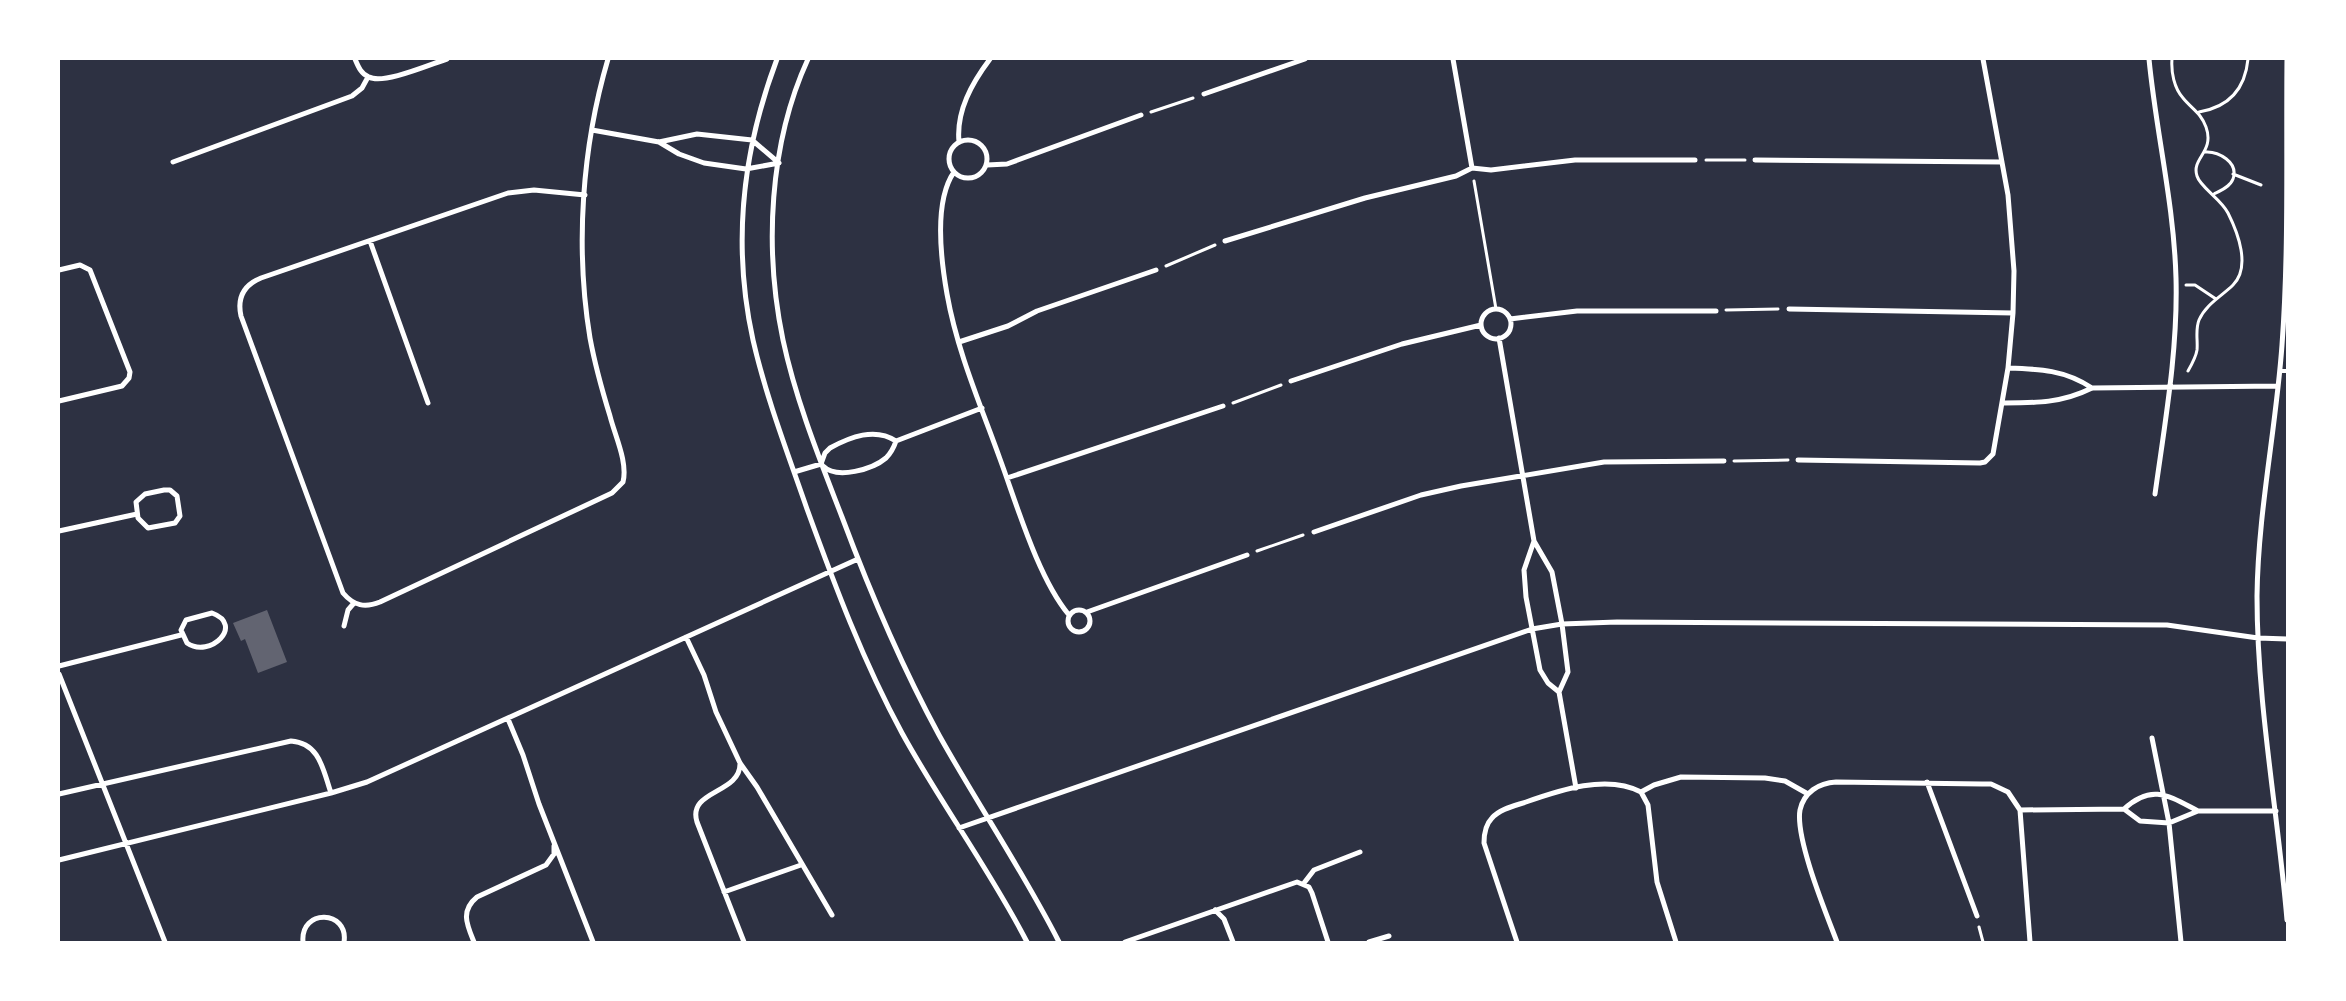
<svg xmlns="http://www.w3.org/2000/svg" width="2346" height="1001" viewBox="0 0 2346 1001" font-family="'Alegreya Sans',sans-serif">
<rect width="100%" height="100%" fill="#2d3142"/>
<path fill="#626471" d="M 267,610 L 287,662 L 258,673 L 245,639 L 241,641 L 233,623 Z"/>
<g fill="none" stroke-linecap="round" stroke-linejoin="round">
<path stroke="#fff" stroke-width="3" d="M 2172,59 C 2171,72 2174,88 2183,98 C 2192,109 2201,113 2206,127 C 2215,152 2191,158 2197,176 C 2200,187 2221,199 2228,213 C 2238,233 2251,267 2233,285 C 2222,296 2206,304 2199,320 C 2195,330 2198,340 2197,350 C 2196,357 2192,364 2188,371
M 1151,112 L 1193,98
M 2199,112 C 2229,107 2245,90 2248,59
M 2205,152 C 2218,151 2239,162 2233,179 C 2230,187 2220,191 2214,194
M 1706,160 L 1745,160
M 2233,174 L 2261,185
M 1474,181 L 1496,309
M 1166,266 L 1215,245
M 2186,285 L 2195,285 L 2216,299
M 1726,310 L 1778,309
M 1233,403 L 1281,385
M 1734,461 L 1788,460
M 1257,551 L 1303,535
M 1979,927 L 1983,942"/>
<path stroke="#fff" stroke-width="4" d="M 2280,371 L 2287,371"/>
<path stroke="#fff" stroke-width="5" d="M 355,59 C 358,66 361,74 369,77 C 383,85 431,64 447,59
M 777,59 C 743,149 732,245 753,340 C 766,397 788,454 807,509 C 835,586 863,661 902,733 C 941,804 990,870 1027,942
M 808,59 C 769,144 764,249 783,340 C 796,401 820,460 842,517 C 870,592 901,665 939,735 C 978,805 1023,871 1059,942
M 1453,59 L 1472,168
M 2149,59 C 2156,132 2174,204 2176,278 C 2178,350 2165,422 2155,494
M 2287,59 C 2286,154 2289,250 2282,345 C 2276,429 2258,512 2257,596 C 2257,704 2278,813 2287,920
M 1204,94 L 1305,59
M 592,130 L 659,142 L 697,134 L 752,140 L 779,163
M949 159a19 19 0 1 1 38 0a19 19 0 1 1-38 0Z
M 659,142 L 679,154 L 704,163 L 746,169 L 779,163
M 959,142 C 956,111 972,83 990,59
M 1755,160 L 2002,162
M 173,162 L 352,96 L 362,88 L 368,77
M 987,165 L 1007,164 L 1141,115
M 954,172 C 934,201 941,260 947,294 C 957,351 981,406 1000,459 C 1017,505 1038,578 1069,615
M 585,195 L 534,190 L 508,193 L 261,278 C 244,285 237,298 241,316 L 343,593 C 354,606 365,608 380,602 L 612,493 L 623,482 C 628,462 615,436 610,416 C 602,390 595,365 590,338 C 575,247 582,147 608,59
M 370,241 L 428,403
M 1225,241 L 1365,198 L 1456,176 L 1472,168 L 1491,170 L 1575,160 L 1695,160
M 59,270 L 80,265 L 90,270 L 130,372 L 129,378 L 122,386 L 59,401
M 1789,309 L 2013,313
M1481 324a15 15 0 1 1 30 0a15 15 0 1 1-30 0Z
M 1510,319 L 1577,311 L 1716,311
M 1499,338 L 1534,541 L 1552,572 L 1562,624 L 1568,672 L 1559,692 L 1576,788
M 959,342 L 1008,326 L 1037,311 L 1156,270
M 2008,368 C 2040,369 2065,370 2092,388
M 1291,381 L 1402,344 L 1481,325
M 2004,403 C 2036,403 2062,403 2092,388 L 2278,386
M 896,441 L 982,408
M 1798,460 L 1980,463 L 1985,462 L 1993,454 L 2008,368 L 2013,313 L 2014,271 L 2008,195 L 1983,59
M 821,464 L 825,453 L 830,448 C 850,437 875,427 896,441
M 823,466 C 837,480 873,469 886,458 C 891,453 894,447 896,441
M 794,472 L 821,464
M 1007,478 L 1223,406
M 164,490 L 170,490 L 177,496 L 180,516 L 175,523 L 148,528 L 138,518 L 136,502 L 145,494 Z
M 59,531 L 137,514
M 1314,532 L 1421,495 L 1461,486 L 1604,462 L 1724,461
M 1534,541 L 1524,570 L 1526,597 L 1540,670 L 1548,683 L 1559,692
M1068 621a11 11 0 1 1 22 0a11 11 0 1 1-22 0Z
M 1087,612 L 1247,555
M 212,613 C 245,625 210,659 187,643 L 181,630 L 186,620 Z
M 344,626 L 348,610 L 354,603
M 686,637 L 704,675 L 716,712 L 740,763 L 757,787 L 832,915
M 59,666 L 181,635
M 59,674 L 165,942
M 508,719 L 523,755 L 539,804 L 593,942
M 2152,738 L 2169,823 L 2181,942
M 740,764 C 740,794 687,790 697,822 L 744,942
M 1927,782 L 1977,916
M 1641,792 L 1654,785 L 1681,777 L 1765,778 L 1785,781 L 1808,794
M 1641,792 L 1648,805 L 1657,882 L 1676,942
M 59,794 L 291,741 C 320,743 323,770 331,793
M 2124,809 C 2152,783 2169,796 2198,811
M 2020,810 L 2124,809 L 2140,821 L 2169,823 L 2198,811 L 2276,811
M 959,828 L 1532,629 L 1562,624 L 1617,622 L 2167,625 L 2258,638 L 2287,639
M 59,860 L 331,793 L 367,782 L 858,559
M 1304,883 L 1314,870 L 1360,852
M 724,892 L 801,865
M 1215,910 L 1224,919 L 1233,942
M 303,942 C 300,908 349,910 344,942
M 474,942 C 467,925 460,911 477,897 L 546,865 L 554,854 L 554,846
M 1125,942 L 1297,882 L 1309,887 L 1312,893 L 1328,942
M 1369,942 L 1389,936
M 1517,942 L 1484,843 C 1484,834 1485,825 1492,818 C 1500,809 1514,806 1526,802 C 1560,790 1607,774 1641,792
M 1837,942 C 1826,913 1795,838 1800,810 C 1804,792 1819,783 1836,782 L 1982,784 L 1991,784 L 2008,792 L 2020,810 L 2030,942"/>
</g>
<rect width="2346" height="1001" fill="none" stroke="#ffffff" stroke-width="120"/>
</svg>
